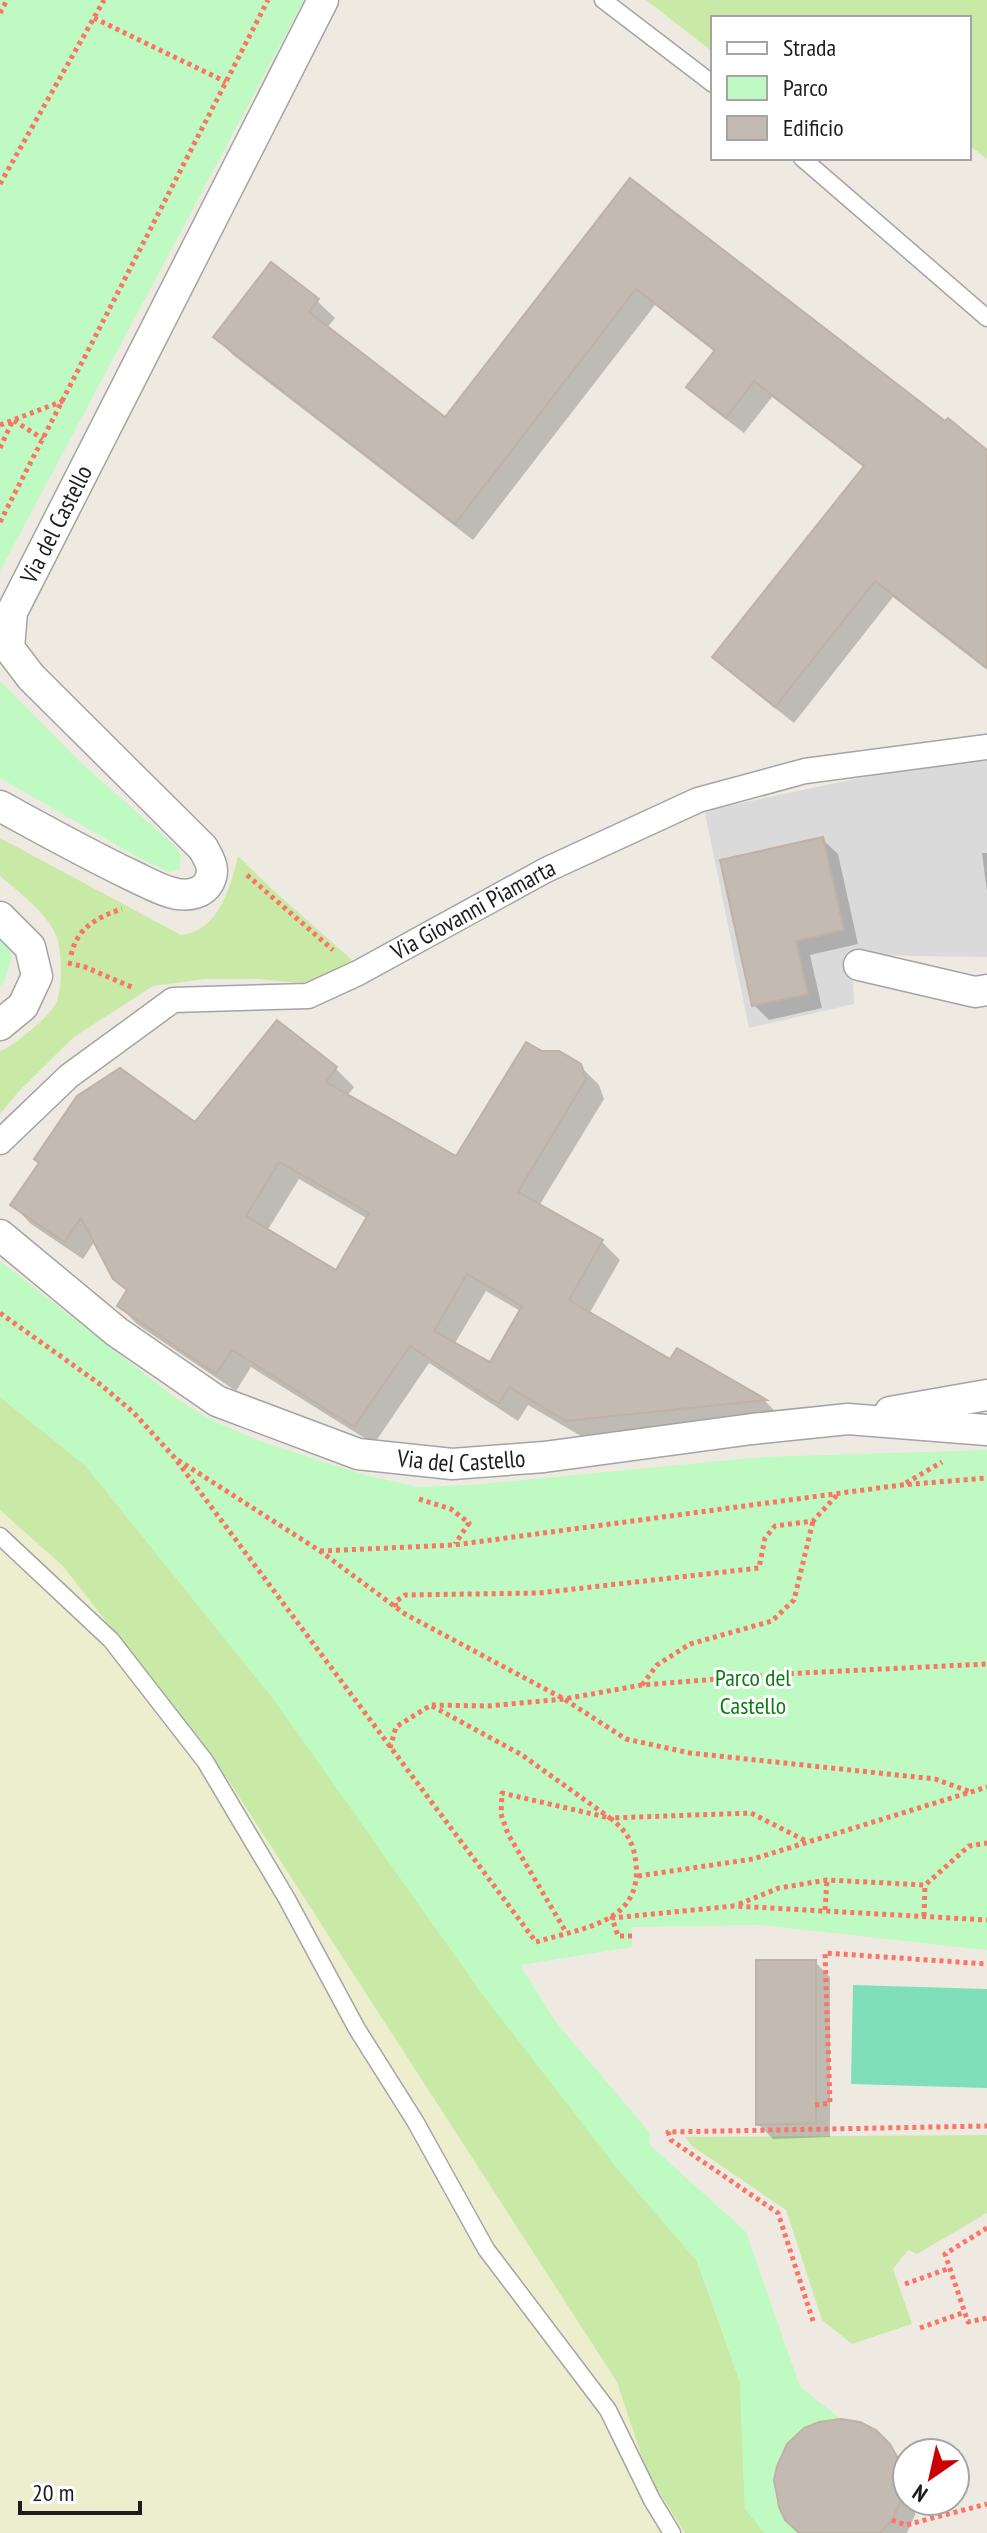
<svg xmlns="http://www.w3.org/2000/svg" width="987" height="2533" viewBox="0 0 987 2533" font-family="'PT Sans Narrow',sans-serif">
<rect width="100%" height="100%" fill="#eeeae2"/>
<path fill="#dbdada" d="M 987,759 L 987,957 L 852,955 L 854,1004 L 749,1028 L 705,813 L 717,808 L 879,774 Z"/>
<path fill="#eceecd" d="M 0,1510 L 63,1566 L 223,1772 L 617,2382 L 648,2475 L 685,2533 L 0,2533 Z"/>
<path fill="#c9eaa7" d="M 646,0 L 987,0 L 987,159 L 969,145 L 969,18 L 713,18 L 713,52 Z
M 0,838 L 181,935 C 219,931 230,888 238,856 L 273,890 L 352,960 L 311,984 L 257,979 L 205,979 L 153,986 L 74,1037 L 19,1091 L 0,1114 L 0,1051 C 14,1046 50,1016 56,1003 C 63,989 62,948 56,935 C 44,910 21,894 0,876 Z
M 0,1397 L 85,1465 L 272,1697 L 617,2168 L 697,2261 L 740,2382 L 745,2508 L 764,2533 L 685,2533 L 648,2475 L 617,2382 L 223,1772 L 63,1566 L 0,1510 Z
M 987,2135 L 987,2213 L 917,2254 L 908,2250 L 893,2269 L 912,2324 L 852,2344 L 822,2320 L 786,2210 L 692,2146 L 685,2137 Z"/>
<path fill="#befac2" d="M 0,0 L 304,0 L 0,571 Z
M 0,681 L 79,761 L 176,847 L 181,856 L 180,868 L 169,872 L 141,859 L 0,778 Z
M 0,934 L 12,956 L 4,982 L 0,986 Z
M 0,1261 L 177,1399 L 211,1420 L 262,1442 L 365,1475 L 418,1487 L 471,1485 L 762,1457 L 987,1450 L 987,1950 L 760,1925 L 631,1927 L 632,1947 L 520,1965 L 555,2021 L 650,2133 L 649,2144 L 746,2232 L 800,2387 L 841,2419 C 828,2420 815,2422 804,2429 C 775,2446 764,2491 785,2519 C 789,2524 795,2529 799,2533 L 764,2533 L 745,2508 L 740,2382 L 697,2261 L 617,2168 L 482,1994 L 272,1697 L 85,1465 L 0,1397 Z"/>
<path fill="#7fdfb9" d="M 853,1985 L 987,1989 L 987,2088 L 851,2084 Z"/>
<path fill="#0003" fill-rule="evenodd" d="M 631,180 L 946,423 L 987,452 L 987,670 L 893,597 L 794,723 L 732,674 L 715,657 L 865,468 L 772,397 L 744,433 L 706,404 L 689,387 L 716,353 L 655,305 L 473,540 L 233,355 L 216,337 L 317,301 L 335,318 L 327,328 L 446,420 Z
M 823,840 L 838,854 L 858,944 L 810,955 L 822,1008 L 769,1020 L 754,1005 Z
M 982,853 L 987,853 L 987,892 Z
M 277,1022 L 336,1069 L 354,1087 L 347,1096 L 457,1159 L 542,1053 L 579,1065 L 599,1085 L 604,1099 L 539,1206 L 602,1242 L 620,1260 L 589,1314 L 671,1361 L 678,1350 L 766,1402 L 782,1418 L 586,1439 L 528,1405 L 518,1421 L 429,1363 L 374,1444 L 251,1367 L 236,1391 L 138,1325 L 119,1306 L 128,1292 L 114,1278 L 95,1241 L 83,1259 L 31,1224 L 13,1205 L 196,1125 ZM 299,1179 L 368,1219 L 337,1273 L 267,1231 ZM 486,1291 L 522,1312 L 491,1365 L 455,1343 Z
M 815,1962 L 830,1977 L 830,2137 L 773,2139 L 758,2124 Z
M 875,2432 L 907,2466 L 907,2501 L 916,2501 L 915,2515 L 907,2533 L 802,2533 Z"/>
<path fill="#c3bab2" stroke="#c0b1a5" stroke-width="2" fill-rule="evenodd" d="M 630,178 L 945,421 L 948,418 L 987,450 L 987,668 L 875,581 L 775,707 L 712,657 L 864,466 L 754,381 L 726,418 L 686,387 L 715,350 L 636,289 L 455,524 L 213,337 L 271,262 L 319,299 L 309,312 L 445,417 Z
M 823,837 L 844,930 L 796,941 L 808,994 L 752,1006 L 720,860 Z
M 277,1020 L 337,1067 L 326,1082 L 456,1156 L 526,1042 L 542,1051 L 559,1051 L 581,1064 L 586,1079 L 518,1192 L 603,1240 L 569,1300 L 670,1359 L 677,1348 L 767,1400 L 566,1421 L 509,1387 L 499,1404 L 410,1346 L 354,1427 L 232,1350 L 216,1374 L 117,1306 L 127,1290 L 113,1279 L 81,1218 L 64,1242 L 10,1205 L 39,1163 L 34,1159 L 77,1096 L 120,1068 L 195,1122 ZM 279,1162 L 369,1213 L 336,1270 L 246,1216 ZM 467,1274 L 522,1306 L 490,1362 L 434,1331 Z
M 756,1960 L 816,1960 L 816,2123 L 756,2125 Z
M 841,2419 L 860,2422 L 876,2430 L 890,2444 L 899,2460 L 903,2478 L 901,2500 L 892,2520 L 880,2533 L 799,2533 L 785,2520 L 779,2507 L 774,2480 L 777,2466 L 787,2444 L 804,2428 L 819,2422 Z"/>
<g fill="none" stroke-linecap="round" stroke-linejoin="round">
<defs>
<path id="service" d="M 603,0 L 713,84
M 802,158 L 987,318
M 0,1536 L 111,1640 L 205,1761 L 287,1899 L 357,2029 L 415,2121 L 486,2249 L 608,2410 L 652,2500 L 672,2533"/>
<g id="pedestrian">
<path id="s1" d="M 0,1142 L 69,1076 L 173,1000 L 308,996 L 358,973 L 546,870 L 698,800 L 805,771 L 987,747"/>
</g>
<g id="minor">
<path id="s2" d="M 0,806 C 44,830 87,854 131,875 C 146,882 161,891 177,894 C 190,896 203,893 209,882 C 216,869 209,859 203,848 L 31,677 L 9,648 L 12,612 L 323,0"/>
<path d="M 0,917 L 30,947 L 37,976 L 23,1006 L 0,1025"/>
<path d="M 859,965 L 975,992 L 987,990"/>
<path id="s3" d="M 0,1235 L 117,1332 L 217,1401 L 358,1454 L 452,1464 L 544,1457 L 752,1429 L 848,1419 L 987,1430"/>
<path d="M 890,1412 L 987,1395"/>
</g>
</defs>
<use href="#service" stroke="#a4a4a4" stroke-width="19"/>
<use href="#pedestrian" stroke="#a4a4a4" stroke-width="27"/>
<use href="#minor" stroke="#a4a4a4" stroke-width="33"/>
<path stroke="#fc7466" stroke-width="5" stroke-dasharray="4 4" stroke-linecap="butt" d="M 0,13 L 7,0
M 94,18 L 226,82
M 0,184 L 104,0
M 0,425 L 63,401
M 0,448 L 13,420 L 43,439
M 0,522 L 268,0
M 247,875 L 333,950
M 71,955 C 77,928 97,917 122,909
M 68,963 L 85,967 L 134,988
M 0,1313 L 101,1385 L 134,1413 L 174,1457 L 536,1942 C 580,1928 642,1924 636,1864 C 634,1843 627,1831 610,1818 L 502,1793 L 501,1814 L 508,1834 L 566,1932
M 178,1460 L 320,1551 L 405,1614 L 564,1699 L 626,1739 L 690,1753 L 935,1779 L 971,1792
M 906,1483 L 942,1462
M 419,1499 L 451,1509 L 469,1523 L 455,1544
M 320,1551 L 454,1545 L 901,1485 L 987,1478
M 396,1607 L 395,1602 L 405,1595 L 539,1593 L 759,1568 L 765,1538 L 775,1526 L 813,1521 L 837,1495
M 642,1685 L 657,1665 L 690,1644 L 772,1621 L 794,1600 L 813,1521
M 432,1706 L 522,1755 L 610,1818 L 751,1813 L 806,1841
M 390,1748 L 396,1727 L 431,1705 L 488,1706 L 564,1699 L 642,1685 L 781,1674 L 987,1664
M 638,1876 L 753,1859 L 987,1787
M 739,1904 L 779,1888 L 827,1880 L 925,1885 L 969,1846 L 987,1843
M 825,1910 L 827,1880
M 924,1916 L 925,1885
M 632,1936 L 618,1936 L 612,1918 L 734,1906 L 987,1920
M 815,2105 L 830,2103 L 825,1953 L 987,1964
M 987,2228 L 945,2254 L 968,2322 L 987,2318
M 905,2284 L 950,2268
M 813,2321 L 778,2213 L 671,2140 L 668,2132 L 987,2126
M 920,2328 L 965,2312
M 892,2520 L 906,2525 L 987,2504"/>
<use href="#service" stroke="#fff" stroke-width="16"/>
<use href="#pedestrian" stroke="#fff" stroke-width="24"/>
<use href="#minor" stroke="#fff" stroke-width="30"/>
</g>
<g text-anchor="middle" stroke-width="6" stroke-linejoin="round" paint-order="stroke">
<g font-size="24" fill="#1d1d1d" stroke="#fff">
<text dy="8" stroke="none"><textPath href="#s2" startOffset="684">Via del Castello</textPath></text>
<text dy="8" stroke="none"><textPath href="#s1" startOffset="546">Via Giovanni Piamarta</textPath></text>
<text dy="8" stroke="none"><textPath href="#s3" startOffset="528">Via del Castello</textPath></text>
</g>
<g font-size="24" fill="#0a7c12" stroke="#fff">
<text x="753" y="1686">Parco del<tspan x="753" dy="28">Castello</tspan></text>
</g>
</g>
<rect x="711" y="16" width="260" height="144" fill="#ffffff" stroke="#a5a5a5" stroke-width="2"/>
<rect x="727" y="42" width="40" height="12" fill="#ffffff" stroke="#a5a5a5" stroke-width="2"/>
<text x="783" y="56" font-size="24" fill="#1d1d1d">Strada</text>
<rect x="727" y="76" width="40" height="24" fill="#befac2" stroke="#a5a5a5" stroke-width="2"/>
<text x="783" y="96" font-size="24" fill="#1d1d1d">Parco</text>
<rect x="727" y="116" width="40" height="24" fill="#c3bab2" stroke="#a5a5a5" stroke-width="2"/>
<text x="783" y="136" font-size="24" fill="#1d1d1d">Edificio</text>
<g transform="translate(931 2477) rotate(214)"><circle r="38" fill="#ffffff" stroke="#a5a5a5" stroke-width="2"/>
<path d="M0-6L14 30L0 20L-14 30Z" fill="#ca0002"/>
<text y="-12" font-size="22" font-weight="bold" text-anchor="middle" fill="#1d1d1d">N</text>
</g>
<path d="M20 2501v12h120v-12" fill="none" stroke="#1d1d1d" stroke-width="4"/>
<text x="32" y="2501" font-size="24" fill="#1d1d1d" stroke="#ffffff" stroke-width="6" paint-order="stroke">20 m</text>
</svg>
